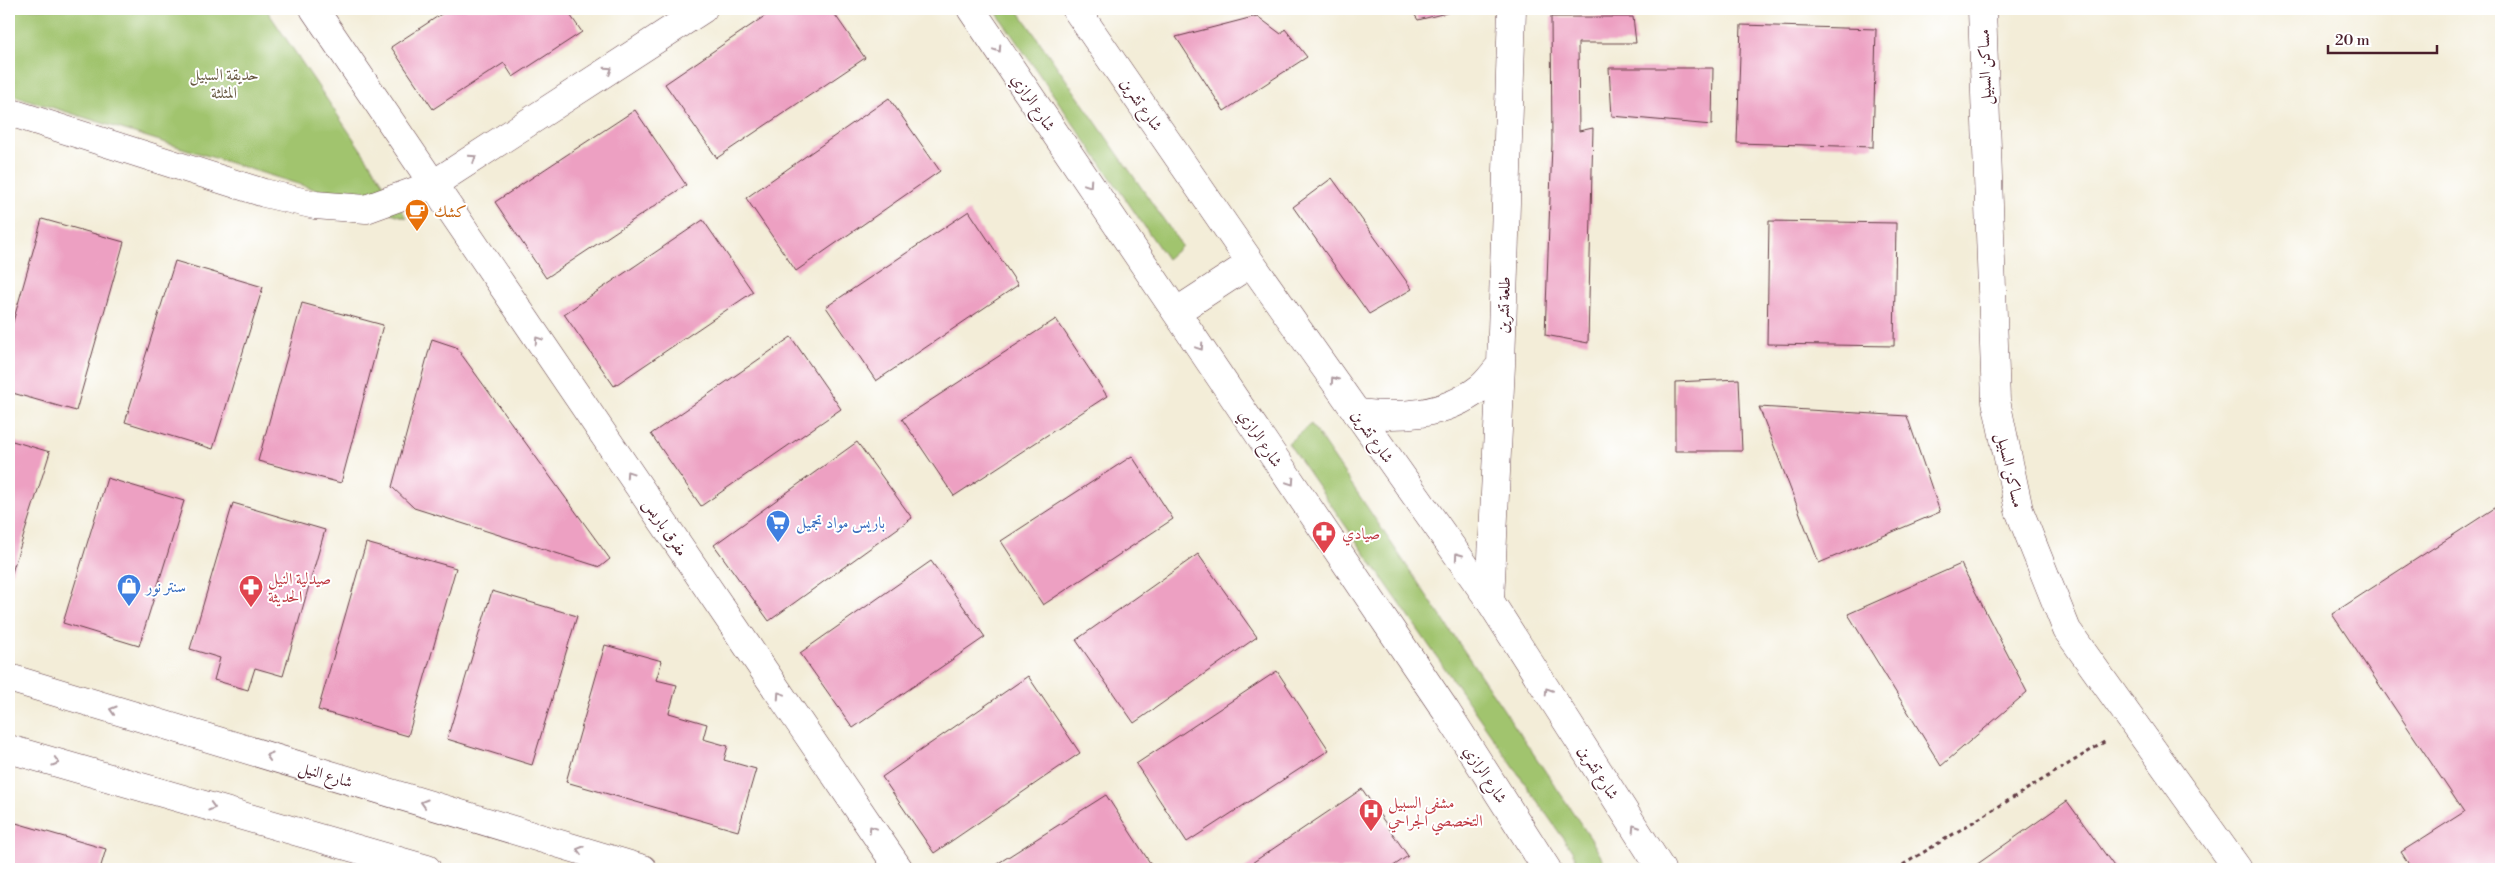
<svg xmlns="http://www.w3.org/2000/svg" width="2510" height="878" viewBox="0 0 2510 878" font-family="'Libre Bodoni',Amiri,serif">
<rect width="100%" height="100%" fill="#fff"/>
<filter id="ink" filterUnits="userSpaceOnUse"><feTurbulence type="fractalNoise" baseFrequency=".02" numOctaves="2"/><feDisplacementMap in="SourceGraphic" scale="10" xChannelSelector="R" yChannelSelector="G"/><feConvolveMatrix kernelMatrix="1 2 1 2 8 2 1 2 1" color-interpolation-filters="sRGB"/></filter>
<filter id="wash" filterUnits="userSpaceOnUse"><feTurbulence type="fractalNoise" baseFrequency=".0096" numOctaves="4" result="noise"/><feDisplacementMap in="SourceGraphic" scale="20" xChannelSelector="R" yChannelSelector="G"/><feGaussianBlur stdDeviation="1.12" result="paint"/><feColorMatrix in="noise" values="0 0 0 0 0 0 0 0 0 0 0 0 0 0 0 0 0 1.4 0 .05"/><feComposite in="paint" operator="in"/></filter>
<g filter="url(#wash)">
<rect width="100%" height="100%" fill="#f3edd8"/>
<path fill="#a1c46e" stroke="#76724c" d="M 9,9 L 266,9 L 407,218 L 9,94 Z
M 994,9 L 1017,9 L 1182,246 L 1167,259 Z
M 1311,424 L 1591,839 L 1608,869 L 1581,869 L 1572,851 L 1288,443 Z"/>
<g id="blocks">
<path fill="#eda0c2" d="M 449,9 L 566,9 L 582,32 L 513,77 L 504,63 L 433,109 L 391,47 Z
M 775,9 L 831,9 L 865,58 L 717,158 L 665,84 Z
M 1411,9 L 1462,9 L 1418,20 Z
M 1257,16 L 1281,34 L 1285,29 L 1307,57 L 1224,111 L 1176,37 Z
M 1551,17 L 1633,17 L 1636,43 L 1578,43 L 1579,131 L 1593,128 L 1588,343 L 1545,335 L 1552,144 Z
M 1741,25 L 1876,29 L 1873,147 L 1737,143 Z
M 1609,68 L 1713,68 L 1712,125 L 1612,116 Z
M 889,98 L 940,171 L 796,271 L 746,198 Z
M 635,110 L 686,185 L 546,278 L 495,202 Z
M 1332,178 L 1412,289 L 1369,314 L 1293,207 Z
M 969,211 L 1018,285 L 876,381 L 826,307 Z
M 42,219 L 124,242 L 76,411 L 9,392 L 9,336 Z
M 703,220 L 753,292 L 614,386 L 564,314 Z
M 1769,221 L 1896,223 L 1894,346 L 1767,344 Z
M 175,261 L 263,287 L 213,449 L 125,422 Z
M 302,303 L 383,325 L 341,483 L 258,461 Z
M 1056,319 L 1107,396 L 954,496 L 902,419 Z
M 791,337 L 841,409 L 701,506 L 651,434 Z
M 432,339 L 456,347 L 610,559 L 600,567 L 414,508 L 392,487 Z
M 1739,379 L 1742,451 L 1675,451 L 1675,382 Z
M 1759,407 L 1907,416 L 1940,512 L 1819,563 Z
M 9,440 L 50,452 L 9,582 Z
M 857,442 L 912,518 L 769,621 L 714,545 Z
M 1132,456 L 1173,519 L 1043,605 L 1001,541 Z
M 107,478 L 184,501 L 139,646 L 63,623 Z
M 233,503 L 325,530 L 283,676 L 255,668 L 248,690 L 214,680 L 220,658 L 190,649 Z
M 2501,504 L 2501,869 L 2412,869 L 2401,852 L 2464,812 L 2332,614 Z
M 366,543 L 456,568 L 408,736 L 318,710 Z
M 1198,554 L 1257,637 L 1134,723 L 1076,640 Z
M 931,561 L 985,637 L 853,728 L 800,653 Z
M 1961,564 L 2027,692 L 1941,766 L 1848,614 Z
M 492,591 L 577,616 L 532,765 L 447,739 Z
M 605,645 L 662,661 L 656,680 L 677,685 L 669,713 L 707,724 L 703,739 L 728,746 L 724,760 L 756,769 L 738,831 L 566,782 Z
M 1277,671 L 1329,750 L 1187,842 L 1136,764 Z
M 1028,676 L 1080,753 L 934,853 L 882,777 Z
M 1362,789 L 1408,856 L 1389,869 L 1243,869 Z
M 1106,795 L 1154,869 L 989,869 Z
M 2067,801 L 2116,869 L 1979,869 L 1976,865 Z
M 16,823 L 106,849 L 100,869 L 9,869 L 9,848 Z"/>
</g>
</g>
<g filter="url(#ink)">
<use href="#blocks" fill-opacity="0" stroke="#633e45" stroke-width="1"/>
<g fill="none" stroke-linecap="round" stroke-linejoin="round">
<defs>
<path id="minor" d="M 314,9 L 899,869
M 1982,9 L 1996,401 L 2019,510 L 2067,630 L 2238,869
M 9,112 L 264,193 L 315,205 L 366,209 L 432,185 L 703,9
M 1357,413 C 1400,418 1444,416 1480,388 C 1488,382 1494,372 1501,365
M 1490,601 L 1501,365 L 1512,9"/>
<path id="major" d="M 971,9 L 1446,711 L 1547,869
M 1076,9 L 1251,263 L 1490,601 L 1661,869
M 1176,312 L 1251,263
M 9,678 L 643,869
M 9,749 L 427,869"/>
</defs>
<use href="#minor" stroke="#633e45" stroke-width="29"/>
<use href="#major" stroke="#633e45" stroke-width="29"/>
<path stroke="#633e45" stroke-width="3" stroke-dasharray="4 4" stroke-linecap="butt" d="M 1896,869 L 2106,741"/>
<use href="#minor" stroke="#fff" stroke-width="28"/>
<use href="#major" stroke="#fff" stroke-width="28"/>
</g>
<defs><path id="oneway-chevron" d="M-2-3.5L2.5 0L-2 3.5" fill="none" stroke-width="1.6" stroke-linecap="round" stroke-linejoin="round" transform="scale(1.25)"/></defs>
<g stroke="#ae9aa0">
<use href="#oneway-chevron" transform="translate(998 49) rotate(56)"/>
<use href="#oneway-chevron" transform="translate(609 70) rotate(-33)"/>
<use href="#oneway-chevron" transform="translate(473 158) rotate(-33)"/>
<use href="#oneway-chevron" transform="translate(1089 184) rotate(56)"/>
<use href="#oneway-chevron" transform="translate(538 340) rotate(-124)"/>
<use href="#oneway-chevron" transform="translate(1200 347) rotate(56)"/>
<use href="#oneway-chevron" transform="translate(1334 380) rotate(-125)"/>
<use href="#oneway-chevron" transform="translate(629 474) rotate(-124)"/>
<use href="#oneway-chevron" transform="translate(1291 482) rotate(56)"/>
<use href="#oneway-chevron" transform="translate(1458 556) rotate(-125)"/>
<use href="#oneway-chevron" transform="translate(1548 691) rotate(-123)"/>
<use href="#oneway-chevron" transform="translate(780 695) rotate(-124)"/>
<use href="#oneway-chevron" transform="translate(113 710) rotate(-163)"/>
<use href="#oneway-chevron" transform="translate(269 756) rotate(-163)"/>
<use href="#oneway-chevron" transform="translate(56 762) rotate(16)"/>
<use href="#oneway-chevron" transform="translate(424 803) rotate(-163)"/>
<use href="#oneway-chevron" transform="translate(212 807) rotate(16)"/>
<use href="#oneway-chevron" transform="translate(1635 828) rotate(-123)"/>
<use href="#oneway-chevron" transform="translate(872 829) rotate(-124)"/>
<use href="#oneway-chevron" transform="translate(580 850) rotate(-163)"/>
</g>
</g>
<defs>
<symbol id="cafe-pin" viewBox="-11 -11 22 30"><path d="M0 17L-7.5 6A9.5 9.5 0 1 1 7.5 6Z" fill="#e8710a" stroke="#fff"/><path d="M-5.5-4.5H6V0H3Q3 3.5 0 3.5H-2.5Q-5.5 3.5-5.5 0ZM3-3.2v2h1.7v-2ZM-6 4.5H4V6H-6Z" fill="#fff"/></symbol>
<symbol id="supermarket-pin" viewBox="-11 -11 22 30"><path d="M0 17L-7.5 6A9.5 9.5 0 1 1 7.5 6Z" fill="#3f7fe0" stroke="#fff"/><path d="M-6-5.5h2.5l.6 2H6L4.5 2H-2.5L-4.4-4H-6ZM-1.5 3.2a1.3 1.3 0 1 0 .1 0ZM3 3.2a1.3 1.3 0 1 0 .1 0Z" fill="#fff"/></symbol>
<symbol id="pharmacy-pin" viewBox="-11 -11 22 30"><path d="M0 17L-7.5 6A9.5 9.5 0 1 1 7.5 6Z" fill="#e0444e" stroke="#fff"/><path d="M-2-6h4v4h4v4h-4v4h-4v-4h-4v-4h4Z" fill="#fff"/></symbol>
<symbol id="shop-pin" viewBox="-11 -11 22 30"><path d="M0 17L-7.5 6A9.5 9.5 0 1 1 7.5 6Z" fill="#3f7fe0" stroke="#fff"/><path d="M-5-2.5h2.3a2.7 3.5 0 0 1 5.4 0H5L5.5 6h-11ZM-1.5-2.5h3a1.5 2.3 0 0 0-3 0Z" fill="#fff"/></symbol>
<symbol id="hospital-pin" viewBox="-11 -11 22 30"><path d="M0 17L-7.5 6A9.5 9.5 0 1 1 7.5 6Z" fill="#e0444e" stroke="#fff"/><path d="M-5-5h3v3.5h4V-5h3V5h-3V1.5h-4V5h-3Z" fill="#fff"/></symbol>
</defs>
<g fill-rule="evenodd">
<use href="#cafe-pin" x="403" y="197" width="28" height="38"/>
<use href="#supermarket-pin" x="764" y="508" width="28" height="38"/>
<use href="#pharmacy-pin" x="1310" y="519" width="28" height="38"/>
<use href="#shop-pin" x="115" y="572" width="28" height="38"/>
<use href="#pharmacy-pin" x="237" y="573" width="28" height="38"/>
<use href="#hospital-pin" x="1357" y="797" width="28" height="38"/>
</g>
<g text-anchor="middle" stroke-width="4" stroke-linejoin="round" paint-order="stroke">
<g font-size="16" fill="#4a1f2b" stroke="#fff">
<text transform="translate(1984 67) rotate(-92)" y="6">مساكن السبيل</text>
<text transform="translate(1034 102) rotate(56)" y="6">شارع الرازي</text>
<text transform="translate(1142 104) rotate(55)" y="6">شارع تشرين</text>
<text transform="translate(1503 305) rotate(-88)" y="6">طلعة تشرين</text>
<text transform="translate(1373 436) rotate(55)" y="6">شارع تشرين</text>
<text transform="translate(1261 438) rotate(56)" y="6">شارع الرازي</text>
<text transform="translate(2011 470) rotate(77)" y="6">مساكن السبيل</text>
<text transform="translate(666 527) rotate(56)" y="6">مفرق باريس</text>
<text transform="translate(1599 772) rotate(57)" y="6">شارع تشرين</text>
<text transform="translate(326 774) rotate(17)" y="6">شارع النيل</text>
<text transform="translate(1486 774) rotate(57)" y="6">شارع الرازي</text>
</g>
<g font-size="16" fill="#685942" stroke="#fff">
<text x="224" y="80">حديقة السبيل<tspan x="224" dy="18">المثلثة</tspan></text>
</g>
<g font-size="16" fill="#c56008" stroke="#fff" text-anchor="start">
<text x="434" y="217">كشك</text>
</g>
<g font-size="16" fill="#366cbe" stroke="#fff" text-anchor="start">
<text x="796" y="528">باريس مواد تجميل</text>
<text x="146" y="592">سنتر نور</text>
</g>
<g font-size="16" fill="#be3a42" stroke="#fff" text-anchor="start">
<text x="1342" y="539">صيادي</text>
<text x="268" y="584">صيدلية النيل<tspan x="268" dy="18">الحديثة</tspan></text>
<text x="1388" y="808">مشفى السبيل<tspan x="1388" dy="18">التخصصي الجراحي</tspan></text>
</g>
</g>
<rect width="2510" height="878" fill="none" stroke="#fff" stroke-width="30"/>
<path d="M2328 45v8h109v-8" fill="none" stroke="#4a1f2b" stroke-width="2.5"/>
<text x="2335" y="45" font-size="15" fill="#4a1f2b" stroke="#ffffff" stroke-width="4" paint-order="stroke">20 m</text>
</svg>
